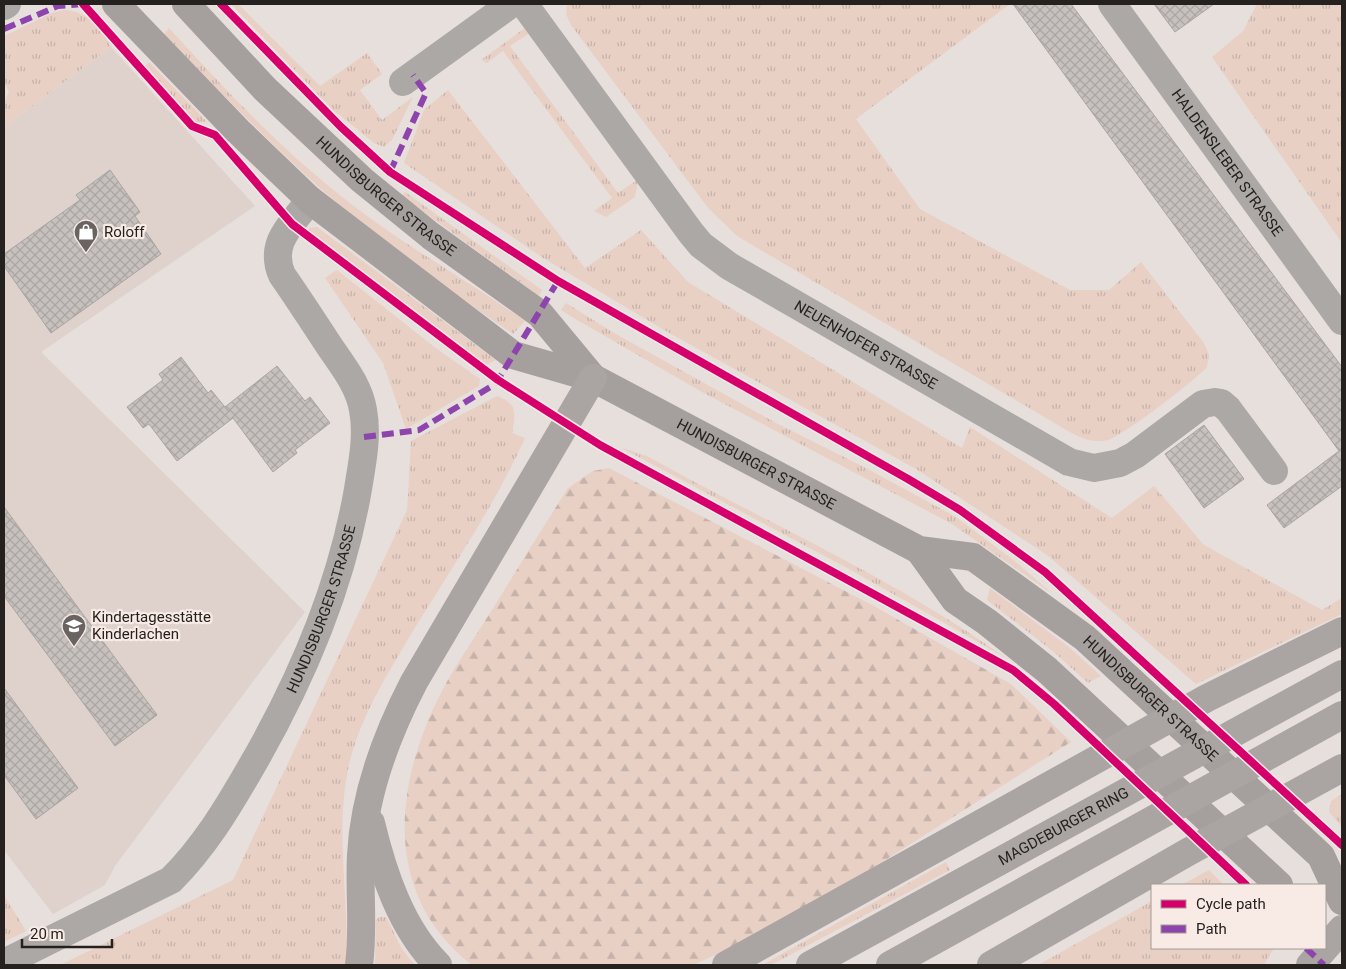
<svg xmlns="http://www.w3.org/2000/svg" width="1346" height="969" viewBox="0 0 1346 969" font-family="Roboto,sans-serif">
<defs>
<pattern id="grass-tufts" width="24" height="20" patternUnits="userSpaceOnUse" patternTransform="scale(1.25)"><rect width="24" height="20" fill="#e8d0c5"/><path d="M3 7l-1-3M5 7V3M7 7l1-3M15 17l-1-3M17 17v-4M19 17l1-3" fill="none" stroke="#c7b2a9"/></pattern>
<pattern id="forest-firs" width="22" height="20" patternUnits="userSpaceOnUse" patternTransform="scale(1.25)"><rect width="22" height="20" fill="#e8d0c5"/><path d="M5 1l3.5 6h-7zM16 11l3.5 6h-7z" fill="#c7b2a9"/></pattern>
<pattern id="building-cross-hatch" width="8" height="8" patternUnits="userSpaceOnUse" patternTransform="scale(1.25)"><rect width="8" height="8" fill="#c7c1be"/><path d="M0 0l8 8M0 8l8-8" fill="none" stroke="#aba6a3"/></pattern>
</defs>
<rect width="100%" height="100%" fill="#e7dfdc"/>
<path fill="#dfd1cb" d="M 111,47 L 255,206 L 41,352 L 305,612 L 115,866 L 105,885 L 53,914 L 4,850 L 4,127 Z"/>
<path fill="url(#grass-tufts)" d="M 231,4 L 238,4 L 320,86 L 367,53 L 382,74 L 360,90 L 382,120 L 413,97 L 392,140 L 384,147 L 374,143 L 332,109 Z
M 567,4 L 1010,4 L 856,119 L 920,209 L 1070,290 L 1109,290 L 1141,262 L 1204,343 L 1209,355 L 1207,367 C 1197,379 1123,436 1108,440 C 1094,444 1081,438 1068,431 L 737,236 L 708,208 L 571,25 L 566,14 Z
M 1257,4 L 1342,4 L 1342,243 L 1212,57 L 1243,31 Z
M 64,10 C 87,11 101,27 111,47 L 4,127 L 4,103 L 9,91 L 4,83 L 4,36 L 52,13 Z
M 169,28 C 220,84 272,140 331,188 C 391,238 461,276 525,321 L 513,334 C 454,294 391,250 337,203 C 276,150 220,92 164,34 Z
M 525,28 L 528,34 L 510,46 L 618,193 L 637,180 L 638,181 L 635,197 L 606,217 L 594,211 L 612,198 L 503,51 L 487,63 L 481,60 Z
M 149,62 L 207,122 L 196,123 L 144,67 Z
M 448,90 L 585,268 L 641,230 L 688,282 L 962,448 L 970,427 L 1112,518 L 1154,486 L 1204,545 L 1322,610 L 1342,598 L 1342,614 L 1196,684 L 1047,555 L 916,469 L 671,334 L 543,258 L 404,163 L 424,110 Z
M 405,192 L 542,290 L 539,296 L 402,196 Z
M 317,227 L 496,360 L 487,365 L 309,232 L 309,228 Z
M 337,270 L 437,349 L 480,379 L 479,386 L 406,429 L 383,363 L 325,278 Z
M 566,303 L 614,333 L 776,423 L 864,467 L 956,517 L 1016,562 L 1054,595 L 952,524 L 702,392 L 577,320 L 561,310 Z
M 497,396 C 517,403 516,414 512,433 L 525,438 C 492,512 444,578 403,648 C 381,685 359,722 349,765 C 334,831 350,898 346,965 L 60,965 L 233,880 L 407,510 L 411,441 Z
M 620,447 L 647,456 C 767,523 894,578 1006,658 L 849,569 Z
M 990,588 L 1070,648 L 1101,676 L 1088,683 L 1055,653 L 987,600 Z
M 1342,794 L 1342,827 L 1329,812 L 1331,801 Z
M 946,862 L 950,870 L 771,965 L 762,965 Z
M 1209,870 L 1224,885 L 1181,885 Z
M 4,895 L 26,931 L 4,942 Z
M 1152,901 L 1152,948 L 1274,948 L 1264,965 L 1038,965 Z
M 379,917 L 386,917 L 402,949 L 415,965 L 375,965 L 376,920 Z"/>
<path fill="url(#forest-firs)" d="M 609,468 L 874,606 L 1011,684 L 1071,742 L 876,866 L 729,949 L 693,965 L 472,965 C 381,894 394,783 442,691 C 456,664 474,639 490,613 C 516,571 542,529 568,488 L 593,471 Z"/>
<path fill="url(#building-cross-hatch)" stroke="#aaa4a2" d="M 1013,4 L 1071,4 L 1342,367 L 1342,486 L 1284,528 L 1267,505 L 1339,451 Z
M 1154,4 L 1214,4 L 1175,32 Z
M 110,170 L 140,212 L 135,216 L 161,254 L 51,333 L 4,266 L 4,254 L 80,200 L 76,195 Z
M 181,357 L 208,393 L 211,390 L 229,412 L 225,407 L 277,366 L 305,401 L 310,397 L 330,423 L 295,450 L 297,453 L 273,472 L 233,418 L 177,461 L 149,424 L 143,428 L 127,407 L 163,380 L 159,374 Z
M 1204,425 L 1244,479 L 1204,508 L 1165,454 Z
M 4,507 L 157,715 L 115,746 L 4,596 Z
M 4,688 L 78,788 L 36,819 L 4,775 Z"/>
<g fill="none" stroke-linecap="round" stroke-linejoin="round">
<g stroke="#aba8a6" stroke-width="28">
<path id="s1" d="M 524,4 L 691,233 L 701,245 L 729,266 L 1069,462 L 1094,468 L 1120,463 L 1135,455 L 1203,404 L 1215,402 L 1221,403 L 1228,409 L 1274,471"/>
<path id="s2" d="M 1112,4 L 1342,321"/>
<path d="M 4,6 L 7,4"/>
<path d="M 403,82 L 511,4"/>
<path id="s3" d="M 4,963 L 171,880 C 204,847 227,809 250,769 C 300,683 341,588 358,489 C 362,464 368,436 363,410 C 359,385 342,365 328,344 C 313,321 298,298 282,275 C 268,243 292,224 310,200"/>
</g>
<g stroke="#a59f9e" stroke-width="28">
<path id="s4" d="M 116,4 L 238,131 L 310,200 L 513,355 L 593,378 L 919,550 L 973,557 L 1085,638 L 1321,856 L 1342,901"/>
<path id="s5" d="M 186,4 L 265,89 L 362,180 L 431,236 L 540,314 L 593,378"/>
<path d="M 919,550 L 955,600 L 987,622 L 1047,670 L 1279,885"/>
</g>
<g stroke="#aaa4a2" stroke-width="28">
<path d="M 371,823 C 383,873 401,928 438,965"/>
<path d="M 359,965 C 364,929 359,892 361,855 C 364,795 387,734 414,682 L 593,378"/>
<path d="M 726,965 L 1207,698 L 1342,631"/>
<path id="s6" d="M 810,965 L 1342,674"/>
<path d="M 890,965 L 1342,715"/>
<path d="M 991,965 L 1188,852 L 1342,768"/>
<path d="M 1310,965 L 1342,929"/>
</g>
<path stroke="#8e44ad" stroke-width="6" stroke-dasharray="12 6" stroke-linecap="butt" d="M 4,29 L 58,6 L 83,4
M 390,172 L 426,93 L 413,75
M 364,437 L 419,430 L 492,386 L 498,380 L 558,281
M 1306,948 L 1324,965"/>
<defs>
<path id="cycleway" d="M 83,4 L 192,126 L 215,135 L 292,224 L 498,380 L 600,445 L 1013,670 L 1054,704 L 1246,885
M 221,4 L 341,127 L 390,172 L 558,281 L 908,479 L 960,510 L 1045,572 L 1342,845"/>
</defs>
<use href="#cycleway" stroke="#f8ebe5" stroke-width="11"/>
<use href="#cycleway" stroke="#d6006c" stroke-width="8"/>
</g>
<defs>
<symbol id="shop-pin" viewBox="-11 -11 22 30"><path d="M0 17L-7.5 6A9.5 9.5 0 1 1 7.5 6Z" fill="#696461" stroke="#f8ebe5"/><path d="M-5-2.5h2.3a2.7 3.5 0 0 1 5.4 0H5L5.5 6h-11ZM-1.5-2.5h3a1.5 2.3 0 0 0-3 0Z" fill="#fff"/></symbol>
<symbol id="school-pin" viewBox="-11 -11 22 30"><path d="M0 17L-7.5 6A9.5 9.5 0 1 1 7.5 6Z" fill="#696461" stroke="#f8ebe5"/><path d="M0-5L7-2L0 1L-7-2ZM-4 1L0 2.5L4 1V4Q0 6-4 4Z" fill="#fff"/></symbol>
</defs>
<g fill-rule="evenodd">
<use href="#shop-pin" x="72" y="218" width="28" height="38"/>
<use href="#school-pin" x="60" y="612" width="28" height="38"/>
</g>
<g text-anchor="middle" stroke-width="4.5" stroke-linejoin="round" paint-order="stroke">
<g font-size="15" fill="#25211f" stroke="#f8ebe5">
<text dy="5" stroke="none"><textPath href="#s2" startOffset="196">HALDENSLEBER STRASSE</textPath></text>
<text dy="5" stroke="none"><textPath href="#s5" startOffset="278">HUNDISBURGER STRASSE</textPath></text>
<text dy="5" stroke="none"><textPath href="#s1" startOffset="492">NEUENHOFER STRASSE</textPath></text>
<text dy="5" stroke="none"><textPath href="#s4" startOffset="799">HUNDISBURGER STRASSE</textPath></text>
<text dy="5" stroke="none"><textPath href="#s3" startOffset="499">HUNDISBURGER STRASSE</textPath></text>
<text dy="5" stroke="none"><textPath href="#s4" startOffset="1265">HUNDISBURGER STRASSE</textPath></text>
<text dy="5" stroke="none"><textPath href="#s6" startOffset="289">MAGDEBURGER RING</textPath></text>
</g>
<g font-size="15" fill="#25211f" stroke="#f8ebe5" text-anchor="start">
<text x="104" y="237">Roloff</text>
<text x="92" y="622">Kindertagesstätte<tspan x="92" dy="17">Kinderlachen</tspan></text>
</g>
</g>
<rect width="1346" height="969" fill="none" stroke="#25211f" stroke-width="10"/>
<rect x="1151" y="884" width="175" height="65" fill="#f8ebe5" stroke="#a49a96"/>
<rect x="1161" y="900" width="25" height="8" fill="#d6006c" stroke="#a49a96"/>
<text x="1196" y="909" font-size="15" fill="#25211f">Cycle path</text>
<rect x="1161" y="925" width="25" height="8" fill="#8e44ad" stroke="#a49a96"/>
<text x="1196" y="934" font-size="15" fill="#25211f">Path</text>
<path d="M22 939v8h90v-8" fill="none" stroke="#25211f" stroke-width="2.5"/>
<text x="30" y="939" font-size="15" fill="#25211f" stroke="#f8ebe5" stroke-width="4" paint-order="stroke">20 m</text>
</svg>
